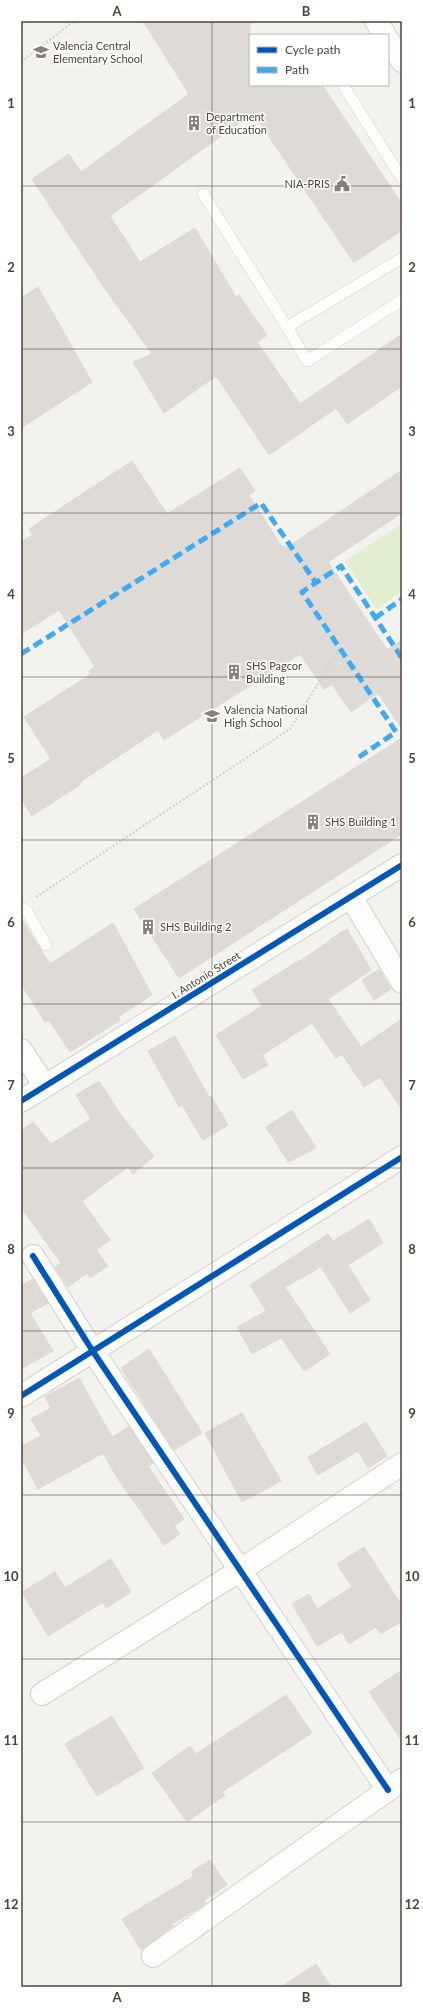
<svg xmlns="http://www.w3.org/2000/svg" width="423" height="2008" viewBox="0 0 423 2008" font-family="Lato,sans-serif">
<rect width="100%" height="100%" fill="#f4f2ee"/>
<path fill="#e1eecf" d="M 402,524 L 402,591 L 376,609 L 345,561 Z"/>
<path fill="#dedbd6" stroke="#dcd9d4" d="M 143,21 L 250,21 L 250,85 L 322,85 L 402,204 L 402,230 L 354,263 L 253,113 L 110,216 L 140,262 L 195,228 L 236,297 L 239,295 L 267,335 L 257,342 L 300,404 L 402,334 L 402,386 L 347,424 L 336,408 L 269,455 L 216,376 L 164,413 L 133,362 L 152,354 L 103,286 L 32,179 L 69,154 L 81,172 L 189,94 Z
M 38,287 L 92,382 L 21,428 L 21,298 Z
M 132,461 L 167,514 L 240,468 L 255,491 L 249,495 L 282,547 L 284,546 L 286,548 L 402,470 L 402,513 L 328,562 L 387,650 L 402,640 L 402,729 L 378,693 L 351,712 L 332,684 L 324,689 L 300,654 L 164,740 L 158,730 L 80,782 L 81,784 L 32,816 L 21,798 L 21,778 L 51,759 L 24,717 L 91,674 L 89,671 L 95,667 L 59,610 L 21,634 L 21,542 L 33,535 L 29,529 Z
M 402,738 L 402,834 L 179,978 L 134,909 Z
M 21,918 L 50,964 L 113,923 L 152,995 L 118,1017 L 120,1020 L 70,1052 L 49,1020 L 45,1022 L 21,984 Z
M 347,929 L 371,970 L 328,999 L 361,1047 L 402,1019 L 402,1110 L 380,1077 L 364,1087 L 342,1054 L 336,1058 L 312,1023 L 262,1055 L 268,1065 L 243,1079 L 216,1035 L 262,1006 L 252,990 L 300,960 L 300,961 L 331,940 L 330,939 Z
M 379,969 L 391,989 L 374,1000 L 362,980 Z
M 175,1036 L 209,1097 L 211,1096 L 228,1125 L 203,1140 L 182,1105 L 179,1107 L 148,1051 Z
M 99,1081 L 121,1115 L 154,1156 L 133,1174 L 128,1167 L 82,1201 L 110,1240 L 96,1250 L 108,1266 L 90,1278 L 87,1273 L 68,1287 L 55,1267 L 61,1263 L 21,1207 L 21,1131 L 33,1122 L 51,1144 L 91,1119 L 76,1095 Z
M 292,1110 L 316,1148 L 288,1162 L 266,1127 Z
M 369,1219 L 383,1243 L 348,1265 L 370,1300 L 350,1313 L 321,1267 L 285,1287 L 330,1354 L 304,1371 L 281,1338 L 252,1354 L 237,1327 L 266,1311 L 250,1285 L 328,1234 L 333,1241 Z
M 33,1279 L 48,1303 L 30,1313 L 53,1351 L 21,1369 L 21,1286 Z
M 149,1349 L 202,1433 L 174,1450 L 121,1368 Z
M 79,1378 L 112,1437 L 129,1427 L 153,1463 L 148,1466 L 184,1519 L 174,1526 L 180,1534 L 164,1545 L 116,1476 L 103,1453 L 38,1489 L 21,1457 L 21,1446 L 41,1436 L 31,1419 L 51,1408 L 45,1397 Z
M 242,1413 L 281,1481 L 242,1502 L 205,1433 Z
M 366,1422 L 387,1456 L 368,1468 L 358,1451 L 318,1475 L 308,1457 Z
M 364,1547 L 402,1606 L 402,1621 L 381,1634 L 376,1627 L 349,1644 L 342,1632 L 317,1646 L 292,1604 L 309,1594 L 317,1609 L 352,1587 L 337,1564 Z
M 111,1559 L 131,1592 L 106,1608 L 103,1602 L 48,1636 L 22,1592 L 55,1572 L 65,1588 Z
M 402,1670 L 402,1741 L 369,1692 Z
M 286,1695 L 312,1733 L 222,1792 L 225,1795 L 187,1822 L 152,1773 L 190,1746 L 196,1754 Z
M 112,1716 L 144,1768 L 97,1796 L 65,1744 Z
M 210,1860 L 227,1885 L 204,1900 L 206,1903 L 202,1906 L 172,1924 L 173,1926 L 141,1950 L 122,1919 L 194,1876 L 191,1872 Z
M 316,1964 L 331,1987 L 281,1987 Z"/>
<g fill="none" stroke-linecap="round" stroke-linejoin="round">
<defs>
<path id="service" d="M 343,85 L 402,179
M 203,194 L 287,327 L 402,258
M 287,327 L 307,361 L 402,300
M 21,908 L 27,911 L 46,945"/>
<path id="minor" d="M 351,897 L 402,982
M 33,1256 L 92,1350 L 388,1790
M 21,1396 L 402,1157
M 42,1694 L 239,1571 L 402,1464
M 153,1956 L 402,1780"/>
<path id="tertiary" d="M 376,21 L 385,35
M 388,40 L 402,61
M 21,1050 L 45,1086
M 21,1101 L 402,865"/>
</defs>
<use href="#service" stroke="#d2d0cb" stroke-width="12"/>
<use href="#minor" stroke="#d2d0cb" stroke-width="24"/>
<use href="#tertiary" stroke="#d2d0cb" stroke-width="24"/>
<path stroke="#d3d2cc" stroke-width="2.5" stroke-dasharray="2 2" stroke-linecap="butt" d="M 21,62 L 74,21
M 36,897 L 290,729 L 340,648"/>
<use href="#service" stroke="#fdfdfc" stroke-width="11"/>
<use href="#minor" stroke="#fdfdfc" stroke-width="22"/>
<use href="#tertiary" stroke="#fdfdfc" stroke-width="22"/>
<path stroke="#3fa9f5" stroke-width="5" stroke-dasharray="10 5" stroke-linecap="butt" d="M 375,618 L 402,599
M 21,654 L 261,503 L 316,583
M 359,757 L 396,732 L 302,592 L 341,566 L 402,658"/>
<defs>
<path id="cycleway" d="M 21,1101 L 402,865
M 33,1256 L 92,1350 L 388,1790
M 21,1396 L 402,1157"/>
</defs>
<use href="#cycleway" stroke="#fff" stroke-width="8"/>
<use href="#cycleway" stroke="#0057b8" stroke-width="6"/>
</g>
<path fill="none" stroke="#4b4439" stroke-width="1" stroke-opacity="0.55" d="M 212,21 L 212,1987M 21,186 L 402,186M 21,349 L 402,349M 21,513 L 402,513M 21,677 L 402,677M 21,840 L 402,840M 21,1004 L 402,1004M 21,1168 L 402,1168M 21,1331 L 402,1331M 21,1495 L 402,1495M 21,1659 L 402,1659M 21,1822 L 402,1822"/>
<defs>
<symbol id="school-bare" viewBox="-9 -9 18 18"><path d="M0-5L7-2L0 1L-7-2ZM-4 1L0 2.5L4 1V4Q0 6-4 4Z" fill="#868178" stroke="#fff" stroke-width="2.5" paint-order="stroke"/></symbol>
<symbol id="building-bare" viewBox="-9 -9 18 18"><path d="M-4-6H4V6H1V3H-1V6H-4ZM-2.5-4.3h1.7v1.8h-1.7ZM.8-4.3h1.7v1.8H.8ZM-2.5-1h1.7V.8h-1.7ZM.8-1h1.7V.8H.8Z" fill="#868178" stroke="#fff" stroke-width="2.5" paint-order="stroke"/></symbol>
<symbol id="civic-bare" viewBox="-9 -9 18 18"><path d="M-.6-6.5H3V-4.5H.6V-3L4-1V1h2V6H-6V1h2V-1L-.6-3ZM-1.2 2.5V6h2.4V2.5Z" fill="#868178" stroke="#fff" stroke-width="2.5" paint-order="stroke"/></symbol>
</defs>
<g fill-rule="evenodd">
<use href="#school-bare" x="30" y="41" width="22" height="22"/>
<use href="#building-bare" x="183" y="112" width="22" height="22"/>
<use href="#civic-bare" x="331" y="173" width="22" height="22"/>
<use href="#building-bare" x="223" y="661" width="22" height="22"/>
<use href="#school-bare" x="201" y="705" width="22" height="22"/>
<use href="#building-bare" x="302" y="811" width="22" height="22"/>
<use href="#building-bare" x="137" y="916" width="22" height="22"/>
</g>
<g text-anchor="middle" stroke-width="3" stroke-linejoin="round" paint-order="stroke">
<g font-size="11" fill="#4b4439" stroke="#fff" text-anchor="start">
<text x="53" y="50">Valencia Central<tspan x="53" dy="13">Elementary School</tspan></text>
<text x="206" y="121">Department<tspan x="206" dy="13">of Education</tspan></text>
<text x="330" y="188" text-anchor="end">NIA-PRIS</text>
<text x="246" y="670">SHS Pagcor<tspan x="246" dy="13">Building</tspan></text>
<text x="224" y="714">Valencia National<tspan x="224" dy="13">High School</tspan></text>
<text x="325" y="826">SHS Building 1</text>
<text x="160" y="931">SHS Building 2</text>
</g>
<g font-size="11" fill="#4b4439" stroke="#fff">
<text transform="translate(206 975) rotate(-32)" y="4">I. Antonio Street</text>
</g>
</g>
<rect width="423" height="2008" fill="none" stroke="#ffffff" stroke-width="44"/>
<rect x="249" y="34" width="140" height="52" fill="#ffffff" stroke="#b7b4b0"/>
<rect x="257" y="47" width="20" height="6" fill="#0057b8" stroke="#b7b4b0"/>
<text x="285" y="54" font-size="12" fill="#4b4439">Cycle path</text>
<rect x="257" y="67" width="20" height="6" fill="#3fa9f5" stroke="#b7b4b0"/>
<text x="285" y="74" font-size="12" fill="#4b4439">Path</text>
<rect x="22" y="22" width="379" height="1964" fill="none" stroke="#4b4439" stroke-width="1.5"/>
<g font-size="13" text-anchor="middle" font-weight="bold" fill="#4b4439">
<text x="117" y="16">A</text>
<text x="306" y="16">B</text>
<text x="11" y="108">1</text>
<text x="412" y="108">1</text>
<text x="11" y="272">2</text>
<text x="412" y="272">2</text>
<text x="11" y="436">3</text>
<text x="412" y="436">3</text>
<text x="11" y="599">4</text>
<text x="412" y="599">4</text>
<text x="11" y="763">5</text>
<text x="412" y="763">5</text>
<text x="11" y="927">6</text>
<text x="412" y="927">6</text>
<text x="11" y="1090">7</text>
<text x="412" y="1090">7</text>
<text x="11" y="1254">8</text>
<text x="412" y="1254">8</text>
<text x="11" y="1418">9</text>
<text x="412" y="1418">9</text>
<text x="11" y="1581">10</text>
<text x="412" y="1581">10</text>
<text x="11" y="1745">11</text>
<text x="412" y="1745">11</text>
<text x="11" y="1909">12</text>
<text x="412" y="1909">12</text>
<text x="117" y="2002">A</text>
<text x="306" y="2002">B</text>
</g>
</svg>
